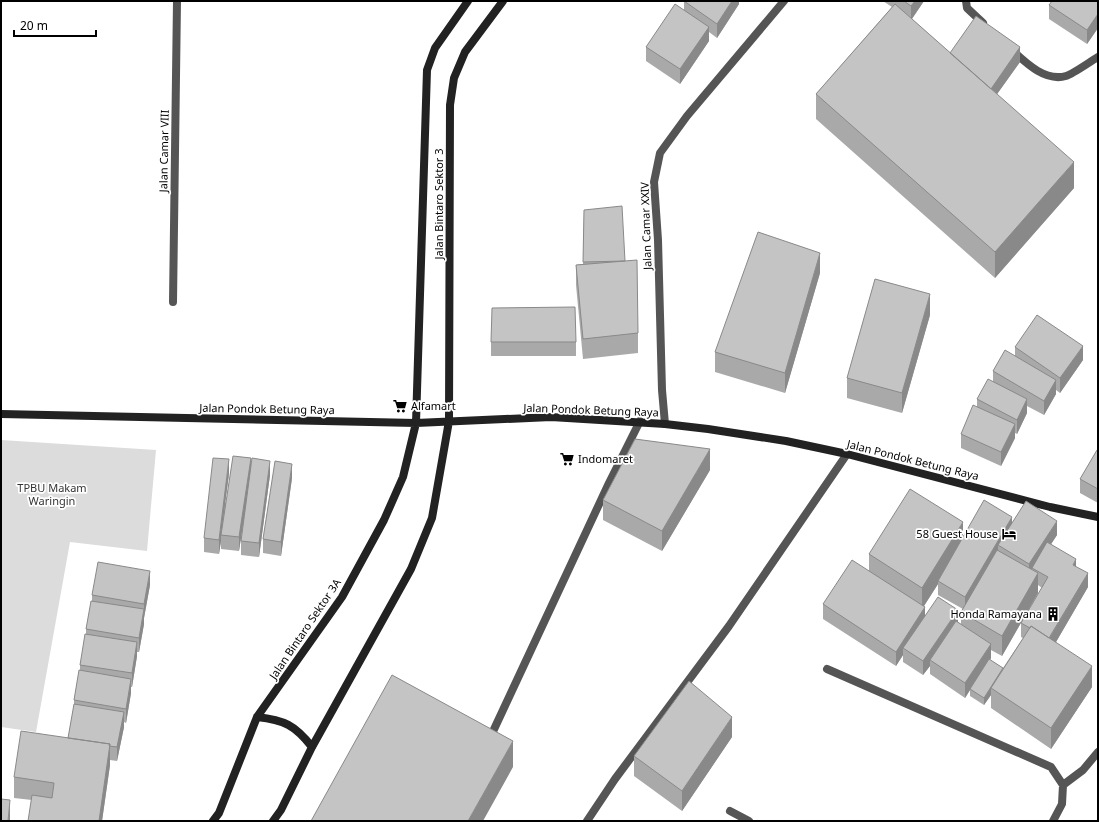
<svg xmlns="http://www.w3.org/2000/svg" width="1099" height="822" viewBox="0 0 1099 822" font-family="'Noto Sans',sans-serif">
<rect width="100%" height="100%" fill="#fff"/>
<path fill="#dcdcdc" d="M 1,440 L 156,450 L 147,551 L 70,542 L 36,732 L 1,727 Z"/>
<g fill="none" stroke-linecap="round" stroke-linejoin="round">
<path stroke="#555" stroke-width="8" d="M 966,1 L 967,8 L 983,23
M 1012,50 C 1026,63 1045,82 1066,76 C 1073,74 1091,61 1098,57
M 173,302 L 177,1
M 665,424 L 662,390 L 658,240 L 654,182 L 660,153 L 687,116 L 784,1
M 827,669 L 1051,767 L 1063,785 L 1062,804 L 1053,821
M 489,740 L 609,483 L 640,421
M 1063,785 L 1083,770 L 1098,752
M 730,811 L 749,821
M 587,821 L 615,779 L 729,626 L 847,454"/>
<path stroke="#222" stroke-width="8" d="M 1,414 L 416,423 L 551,417 L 665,424 L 708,429 L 786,441 L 847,454 L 1050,507 L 1098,517
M 257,717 C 284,720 295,725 312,747
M 213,821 L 219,813 L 257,717 L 342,597 L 384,520 L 403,477 L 416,423 L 427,70 L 435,48 L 468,1
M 273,821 L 281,810 L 312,747 L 411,569 L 432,518 L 449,421 L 450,105 L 454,78 L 465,52 L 503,1"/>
</g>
<path fill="#a9a9a9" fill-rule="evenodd" d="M 684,1 L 739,1 L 739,4 L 717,38 L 709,32 L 709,41 L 680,84 L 646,61 L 646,47 L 684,10 Z
M 883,1 L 924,1 L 912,19 L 950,53 L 1020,62 L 997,94 L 1074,188 L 995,278 L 816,119 L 816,94 L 892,7 Z
M 1098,1 L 1098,28 L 1087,44 L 1049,19 L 1049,5 Z
M 584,210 L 625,261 L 638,333 L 638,353 L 583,359 L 576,285 L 576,265 L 583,264 Z
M 820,273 L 785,393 L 715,372 L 715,352 Z
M 930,315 L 902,413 L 847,398 L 847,378 Z
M 1098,335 L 1098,351 L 1097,350 L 1097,336 Z
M 491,342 L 576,342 L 576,356 L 491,356 Z
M 1015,347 L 1083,360 L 1060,393 L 1056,390 L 1056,394 L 1044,415 L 1027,406 L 1027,413 L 1017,434 L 1015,433 L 1015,438 L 1001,466 L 961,448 L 961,434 L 977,407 L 977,399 L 993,381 L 993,371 L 1015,356 Z
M 1098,451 L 1098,503 L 1080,493 L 1080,479 Z
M 710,470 L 662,551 L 603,520 L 603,500 Z
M 251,471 L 270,475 L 259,557 L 241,555 L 241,541 L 248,489 L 239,551 L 221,549 L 221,541 L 219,554 L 204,552 L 204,538 L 229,474 L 225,503 Z
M 292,478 L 281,556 L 263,553 L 263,539 Z
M 1012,523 L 1057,535 L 1051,544 L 1076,567 L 1088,587 L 1056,642 L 1092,687 L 1051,749 L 991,708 L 991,695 L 984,705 L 970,696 L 970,690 L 965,698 L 930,674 L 930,666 L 923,675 L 903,662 L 903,655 L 896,666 L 823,619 L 823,604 L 869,570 L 869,554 L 963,536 ZM 938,584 L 938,595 L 963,609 L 961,612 L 961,624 L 958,622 L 925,615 L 924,606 ZM 1038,585 L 1042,588 L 1021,623 L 1021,637 L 1023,638 L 1003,668 L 990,660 L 991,658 L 991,650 L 1002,656 L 1038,593 Z
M 150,585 L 144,618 L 144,624 L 139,652 L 137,652 L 137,656 L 132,687 L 131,687 L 131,693 L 126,723 L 124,722 L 124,727 L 117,761 L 110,760 L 110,765 L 102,821 L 28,821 L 32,800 L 14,798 L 14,777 L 68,738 L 74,705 L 74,700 L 80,670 L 80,665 L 86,634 L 86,629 L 92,601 L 92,595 Z
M 732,737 L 682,811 L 634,776 L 634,756 Z"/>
<path fill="#898989" d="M 732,1 L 739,1 L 739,4 L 717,38 L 717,24 Z
M 915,1 L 924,1 L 911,20 L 911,6 Z
M 1098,14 L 1098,28 L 1087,44 L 1087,30 Z
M 709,27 L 709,41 L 680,84 L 680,69 Z
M 1020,47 L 1020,62 L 990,104 L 990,90 Z
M 1074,162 L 1074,188 L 995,278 L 995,252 Z
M 820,253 L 820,273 L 785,393 L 785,373 Z
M 930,294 L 930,315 L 902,413 L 902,393 Z
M 1083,346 L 1083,360 L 1060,393 L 1060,378 Z
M 1056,380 L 1056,394 L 1044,415 L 1044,401 Z
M 1027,399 L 1027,413 L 1017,434 L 1017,420 Z
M 1015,424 L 1015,438 L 1001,466 L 1001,452 Z
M 710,449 L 710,470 L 662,551 L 662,531 Z
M 251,458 L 251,473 L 239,551 L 239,537 Z
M 229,459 L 229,474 L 221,535 L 221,541 L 219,554 L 219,540 Z
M 270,461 L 270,475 L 259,557 L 259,543 Z
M 292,464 L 292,478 L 281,556 L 281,542 Z
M 1012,517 L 1012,531 L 998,545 L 998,555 L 965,611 L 965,597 Z
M 1057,521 L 1057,535 L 1035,569 L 1032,568 L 1032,574 L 1029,579 L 1029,564 Z
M 963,522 L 963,543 L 938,581 L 938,584 L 922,609 L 922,588 Z
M 1076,559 L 1076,573 L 1073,565 Z
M 150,571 L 150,585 L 144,618 L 144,604 Z
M 1038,573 L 1038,593 L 1002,656 L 1002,636 Z
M 1088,573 L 1088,587 L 1049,654 L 1049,639 Z
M 925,607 L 925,621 L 903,648 L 903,655 L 896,666 L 896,652 Z
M 144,609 L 144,624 L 139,652 L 139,638 Z
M 958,610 L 958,624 L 930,660 L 930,666 L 923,675 L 923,661 Z
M 137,642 L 137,656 L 132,687 L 132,673 Z
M 991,644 L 991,658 L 971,689 L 970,689 L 970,690 L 965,698 L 965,683 Z
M 1092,666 L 1092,687 L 1051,749 L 1051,728 Z
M 1003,668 L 991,688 L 991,695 L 984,705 L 984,698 Z
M 131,679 L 131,693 L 126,723 L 126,709 Z
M 124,712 L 124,727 L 117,761 L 117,747 Z
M 732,717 L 732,737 L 682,811 L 682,791 Z
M 513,741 L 513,767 L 483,821 L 468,821 Z
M 110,744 L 110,765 L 102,821 L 99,821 Z
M 10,800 L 10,821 L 8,821 Z"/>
<path fill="#c4c4c4" stroke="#898989" d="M 684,1 L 732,1 L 717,24 Z
M 904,1 L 915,1 L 911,6 Z
M 1052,1 L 1098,1 L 1098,14 L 1087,30 L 1049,5 Z
M 675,4 L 709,27 L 680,69 L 646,47 Z
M 895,4 L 1074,162 L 995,252 L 816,94 Z
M 976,16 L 1020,47 L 991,89 L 950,53 Z
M 622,206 L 625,261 L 583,262 L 584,210 Z
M 758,232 L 820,253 L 785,373 L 715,352 Z
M 637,260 L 638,333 L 583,339 L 576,265 Z
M 875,279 L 930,294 L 902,393 L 847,378 Z
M 575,307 L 576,342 L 491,342 L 492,308 Z
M 1037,315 L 1083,346 L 1060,378 L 1015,347 Z
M 1005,350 L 1056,380 L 1044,401 L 993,371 Z
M 988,379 L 1027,399 L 1017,420 L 977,399 Z
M 973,405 L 1015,424 L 1001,452 L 961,434 Z
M 635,439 L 710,449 L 662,531 L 603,500 Z
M 1097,450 L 1098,451 L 1098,489 L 1080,479 Z
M 233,456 L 251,458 L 239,537 L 221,535 Z
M 213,458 L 229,459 L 219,540 L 204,538 Z
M 252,458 L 270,461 L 259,543 L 241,541 Z
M 275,461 L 292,464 L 281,542 L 263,539 Z
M 910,489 L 963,522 L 922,588 L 869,554 Z
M 984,500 L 1012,517 L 965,597 L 938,581 Z
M 1026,501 L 1057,521 L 1029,564 L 998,545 Z
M 1047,542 L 1076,559 L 1073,565 L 1088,573 L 1049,638 L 1031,626 L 1030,628 L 1021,623 L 1048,577 L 1032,568 Z
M 997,550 L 1038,573 L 1002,636 L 961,612 Z
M 852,560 L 925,607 L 896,652 L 823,604 Z
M 98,562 L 150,571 L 144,604 L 92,595 Z
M 938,597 L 958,610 L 923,661 L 903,648 Z
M 91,601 L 144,609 L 139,638 L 86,629 Z
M 956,621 L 991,644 L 965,683 L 930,660 Z
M 1031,626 L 1092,666 L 1051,728 L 991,688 Z
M 85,634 L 137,642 L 132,673 L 80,665 Z
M 989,659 L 1003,668 L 984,698 L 970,689 Z
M 79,670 L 131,679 L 126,709 L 74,700 Z
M 392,675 L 513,741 L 468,821 L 311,821 Z
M 689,681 L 732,717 L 682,791 L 634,756 Z
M 74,704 L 124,712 L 117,747 L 109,746 L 110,744 L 68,738 Z
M 21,731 L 110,744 L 99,821 L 28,821 L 32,795 L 52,798 L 54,783 L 14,777 Z
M 1,799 L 10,800 L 8,821 L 1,821 Z"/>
<defs>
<symbol id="supermarket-bare" viewBox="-9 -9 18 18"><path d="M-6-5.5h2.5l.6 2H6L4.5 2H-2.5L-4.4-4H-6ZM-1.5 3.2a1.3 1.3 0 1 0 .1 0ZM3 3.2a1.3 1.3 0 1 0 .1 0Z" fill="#000" stroke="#fff" stroke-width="2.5" paint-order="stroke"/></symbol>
<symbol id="hotel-bare" viewBox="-9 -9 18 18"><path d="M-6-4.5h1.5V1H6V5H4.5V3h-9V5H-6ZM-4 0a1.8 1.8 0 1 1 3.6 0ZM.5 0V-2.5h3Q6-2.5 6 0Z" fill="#000" stroke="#fff" stroke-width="2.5" paint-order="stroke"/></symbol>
<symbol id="building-bare" viewBox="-9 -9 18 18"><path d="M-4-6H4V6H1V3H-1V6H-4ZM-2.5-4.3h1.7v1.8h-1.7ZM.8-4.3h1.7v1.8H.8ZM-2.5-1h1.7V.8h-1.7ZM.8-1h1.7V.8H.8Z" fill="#000" stroke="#fff" stroke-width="2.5" paint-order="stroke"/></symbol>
</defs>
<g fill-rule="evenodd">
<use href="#supermarket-bare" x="390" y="396" width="20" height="20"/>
<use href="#supermarket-bare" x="557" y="449" width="20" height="20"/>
<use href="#hotel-bare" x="999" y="524" width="20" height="20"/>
<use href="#building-bare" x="1043" y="604" width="20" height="20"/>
</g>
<g text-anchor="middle" stroke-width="3.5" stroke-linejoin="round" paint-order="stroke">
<g font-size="11" fill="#000" stroke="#fff">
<text transform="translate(164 151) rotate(-89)" y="4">Jalan Camar VIII</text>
<text transform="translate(439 204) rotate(-90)" y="4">Jalan Bintaro Sektor 3</text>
<text transform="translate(646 226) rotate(-92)" y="4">Jalan Camar XXIV</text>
<text transform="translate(267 409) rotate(1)" y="4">Jalan Pondok Betung Raya</text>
<text transform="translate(591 410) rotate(2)" y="4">Jalan Pondok Betung Raya</text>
<text transform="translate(913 460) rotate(14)" y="4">Jalan Pondok Betung Raya</text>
<text transform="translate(305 629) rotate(-56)" y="4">Jalan Bintaro Sektor 3A</text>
</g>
<g font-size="11" fill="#000" stroke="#fff" text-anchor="start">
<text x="411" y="410">Alfamart</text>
<text x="578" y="463">Indomaret</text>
<text x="998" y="538" text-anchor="end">58 Guest House</text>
<text x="1042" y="618" text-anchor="end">Honda Ramayana</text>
</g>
<g font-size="11" fill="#333" stroke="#fff">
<text x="52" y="492">TPBU Makam<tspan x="52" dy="13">Waringin</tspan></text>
</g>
</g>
<rect width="1099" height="822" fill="none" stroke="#000000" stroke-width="4"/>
<path d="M14 30v6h82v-6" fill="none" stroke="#000000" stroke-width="2"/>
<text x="20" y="30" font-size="12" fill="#000000" stroke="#ffffff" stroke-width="3" paint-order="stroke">20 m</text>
</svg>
